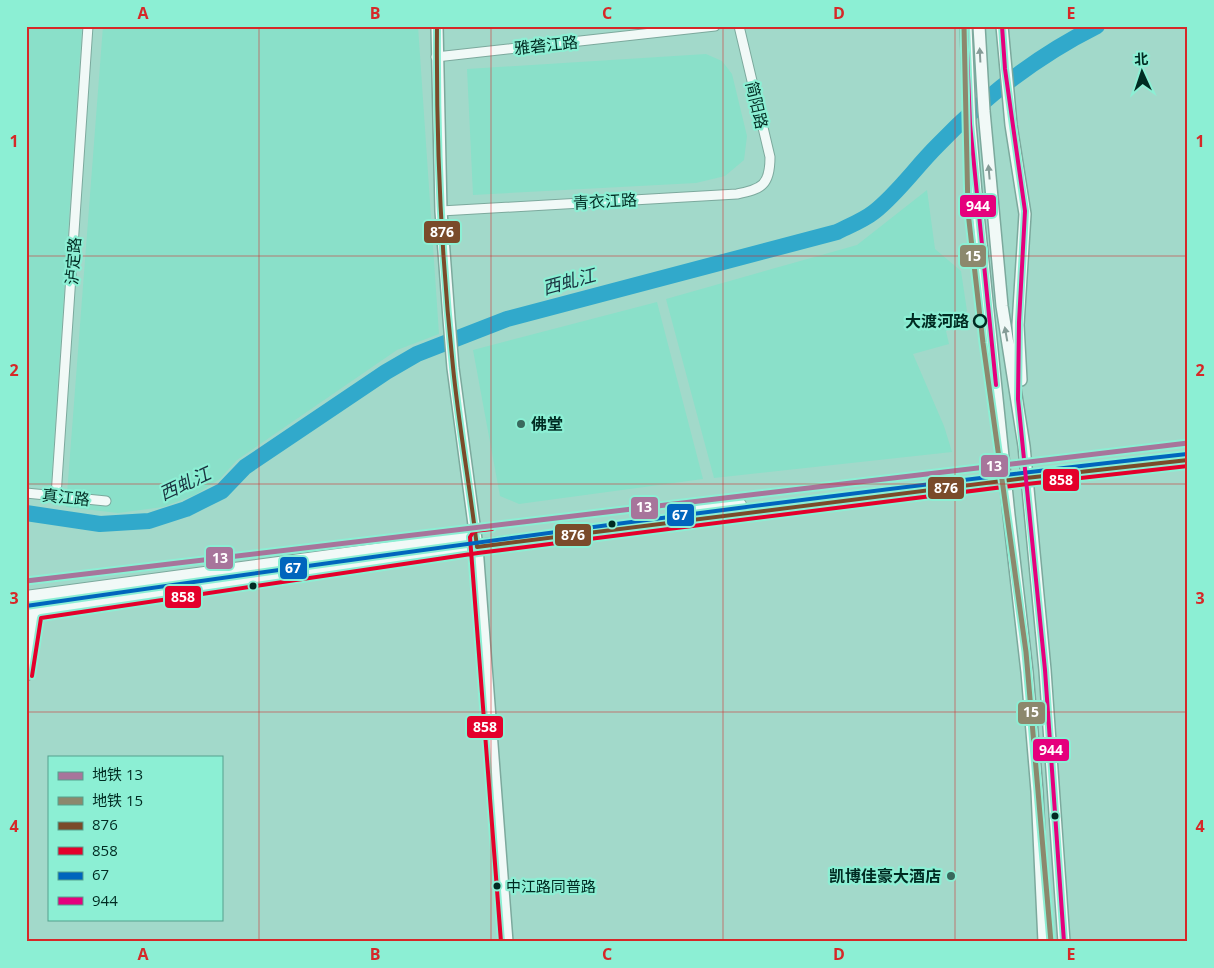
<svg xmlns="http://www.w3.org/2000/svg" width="1214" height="968" viewBox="0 0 1214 968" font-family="'Open Sans','Noto Sans SC',sans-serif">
<rect width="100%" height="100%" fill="#a2d9ca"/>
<path fill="#8ae0c9" d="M 26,26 L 82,26 L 51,486 L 26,485 Z
M 103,26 L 418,26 L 439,334 L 397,350 L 237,460 L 220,479 L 195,495 L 163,507 L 118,513 L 66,507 Z
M 706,54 L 722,61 L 732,74 L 747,136 L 744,160 L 725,176 L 696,183 L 473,195 L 467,69 Z
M 927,190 L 935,249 L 961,271 L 967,311 L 946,331 L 949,344 L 913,354 L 944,426 L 952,452 L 714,478 L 666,299 L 857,245 Z
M 657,302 L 703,479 L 519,504 L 500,496 L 473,350 Z"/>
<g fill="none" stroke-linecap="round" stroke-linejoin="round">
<path stroke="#31a9cb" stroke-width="16" d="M 26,513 L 100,524 L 149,521 L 186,509 L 222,491 L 245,467 L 386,372 L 417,354 L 507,319 L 837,232 C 849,226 864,220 874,212 C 898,193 915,168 937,146 C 985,96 1035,57 1097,26"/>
<defs>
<path id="street" d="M 436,57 L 715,26
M 441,211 L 737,194 C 762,189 770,185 770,157 L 739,26
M 26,493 L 106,501
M 56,496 L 88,26"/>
<path id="secondary" d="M 437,26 L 441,211 L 449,319 L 453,368 L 477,547 L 507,942
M 966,26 L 970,124 L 977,204 L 1009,515 L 1027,672 L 1037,791 L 1044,942
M 979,26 L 984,111 L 1002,306 L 1024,446 L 1045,670 L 1064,942
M 1002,26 L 1011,125 L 1025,214 L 1018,325 L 1021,380
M 26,675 L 36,603"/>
<path id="primary" d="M 679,512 L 739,505
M 26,598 L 471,538
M 26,612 L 477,547 L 1026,478 L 1188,460"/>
</defs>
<use href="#street" stroke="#7ca99d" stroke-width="11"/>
<use href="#secondary" stroke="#7ca99d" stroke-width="14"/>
<use href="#primary" stroke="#7ca99d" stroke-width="16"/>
<use href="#street" stroke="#f1f9f7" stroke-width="9"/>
<use href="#secondary" stroke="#f1f9f7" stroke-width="11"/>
<use href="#primary" stroke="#f1f9f7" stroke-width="14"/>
<defs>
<path id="bus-1" d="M 437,26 C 436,140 441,253 453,367 C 459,427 470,487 477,547 L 1026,478 L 1188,460"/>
<path id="bus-2" d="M 492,529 L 474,531 L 470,537 L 501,942
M 32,676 L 41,618 L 478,553 L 1027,484 L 1188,466"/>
<path id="bus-3" d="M 26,606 C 413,550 799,497 1187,454"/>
<path id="bus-4" d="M 966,26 L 970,124 L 996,385
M 1002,26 L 1005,69 L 1025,211 L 1019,322 L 1018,399 L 1045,670 L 1064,942"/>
</defs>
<use href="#bus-1" stroke="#8cefd4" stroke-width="8"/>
<use href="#bus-2" stroke="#8cefd4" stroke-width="8"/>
<use href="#bus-3" stroke="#8cefd4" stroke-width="8"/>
<use href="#bus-4" stroke="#8cefd4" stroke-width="8"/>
<use href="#bus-1" stroke="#7a4b2a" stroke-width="4"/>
<use href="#bus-2" stroke="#e4002b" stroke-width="4"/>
<use href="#bus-3" stroke="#0065bd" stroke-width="4"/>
<use href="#bus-4" stroke="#e5007d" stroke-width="4"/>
<defs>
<path id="metro-1" d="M 26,581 L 1188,443"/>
<path id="metro-2" d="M 964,26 L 968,212 L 983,343 L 1026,652 L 1051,942"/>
</defs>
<use href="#metro-1" stroke="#8cefd4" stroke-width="9"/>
<use href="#metro-2" stroke="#8cefd4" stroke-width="9"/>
<use href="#metro-1" stroke="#a7759b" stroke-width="5"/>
<use href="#metro-2" stroke="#8c886d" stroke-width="5"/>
</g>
<defs><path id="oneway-solid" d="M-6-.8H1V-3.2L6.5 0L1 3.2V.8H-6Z" transform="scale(1.25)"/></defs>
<g fill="#859c97">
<use href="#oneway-solid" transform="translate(980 55) rotate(-93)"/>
<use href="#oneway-solid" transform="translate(989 172) rotate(-95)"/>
<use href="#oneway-solid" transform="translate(1006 334) rotate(-100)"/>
</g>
<path fill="none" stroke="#d62828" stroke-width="1" stroke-opacity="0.55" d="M 259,26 L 259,942M 491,26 L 491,942M 723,26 L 723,942M 955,26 L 955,942M 26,256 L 1188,256M 26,484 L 1188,484M 26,712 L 1188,712"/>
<circle fill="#8cefd4" stroke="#002b22" stroke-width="2.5" cx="980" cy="321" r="6"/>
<g fill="#39685d" stroke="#8cefd4" stroke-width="2">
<circle cx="521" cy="424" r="5"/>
<circle cx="951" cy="876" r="5"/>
</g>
<g fill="#002b22" stroke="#8cefd4" stroke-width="2">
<circle cx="612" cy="524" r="4.5"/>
<circle cx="253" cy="586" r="4.5"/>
<circle cx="1055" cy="816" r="4.5"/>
<circle cx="497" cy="886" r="4.5"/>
</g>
<g text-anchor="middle" stroke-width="4.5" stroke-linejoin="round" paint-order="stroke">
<g font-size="15" fill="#002b22" stroke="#8cefd4" text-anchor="start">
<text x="506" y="892">中江路同普路</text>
</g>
<g font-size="16" fill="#002b22" stroke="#8cefd4">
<text transform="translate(546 45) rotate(-6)" y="6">雅砻江路</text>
<text transform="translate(757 105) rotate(77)" y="6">简阳路</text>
<text transform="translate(605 201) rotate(-3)" y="6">青衣江路</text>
<text transform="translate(73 261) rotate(-86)" y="6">泸定路</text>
<text transform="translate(66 497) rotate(6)" y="6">真江路</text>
</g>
<g font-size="16" font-weight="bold" fill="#002b22" stroke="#8cefd4" text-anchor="end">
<text x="969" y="327">大渡河路</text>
</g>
<g font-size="16" font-weight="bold" fill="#002b22" stroke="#8cefd4" text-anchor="start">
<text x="531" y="430">佛堂</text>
<text x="941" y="882" text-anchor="end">凯博佳豪大酒店</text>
</g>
<g font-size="18" font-style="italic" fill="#19313e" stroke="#8cefd4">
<text transform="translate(569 282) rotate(-15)" y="6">西虬江</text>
<text transform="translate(185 484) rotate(-25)" y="6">西虬江</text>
</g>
</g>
<g stroke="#8cefd4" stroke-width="2">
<rect x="959" y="194" width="38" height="24" rx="5" fill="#e5007d"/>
<rect x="423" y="220" width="38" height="24" rx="5" fill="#7a4b2a"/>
<rect x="959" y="244" width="28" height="24" rx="5" fill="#8c886d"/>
<rect x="980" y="454" width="29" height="24" rx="5" fill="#a7759b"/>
<rect x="1042" y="468" width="38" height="24" rx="5" fill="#e4002b"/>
<rect x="927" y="476" width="38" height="24" rx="5" fill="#7a4b2a"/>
<rect x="630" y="496" width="29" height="24" rx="5" fill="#a7759b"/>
<rect x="666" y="503" width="29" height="24" rx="5" fill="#0065bd"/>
<rect x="554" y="523" width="38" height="24" rx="5" fill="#7a4b2a"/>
<rect x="205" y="546" width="29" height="24" rx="5" fill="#a7759b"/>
<rect x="279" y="556" width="29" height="24" rx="5" fill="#0065bd"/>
<rect x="164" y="585" width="38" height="24" rx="5" fill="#e4002b"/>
<rect x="1017" y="701" width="29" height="24" rx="5" fill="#8c886d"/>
<rect x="466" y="715" width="38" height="24" rx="5" fill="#e4002b"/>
<rect x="1032" y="738" width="38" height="24" rx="5" fill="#e5007d"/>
</g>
<g font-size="14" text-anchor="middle" font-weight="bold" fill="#fff">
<text x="978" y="211">944</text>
<text x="442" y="237">876</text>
<text x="973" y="261">15</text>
<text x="994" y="471">13</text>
<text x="1061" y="485">858</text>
<text x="946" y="493">876</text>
<text x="644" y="512">13</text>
<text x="680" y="520">67</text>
<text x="573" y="540">876</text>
<text x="220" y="563">13</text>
<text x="293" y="573">67</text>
<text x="183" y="602">858</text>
<text x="1031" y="717">15</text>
<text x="485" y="732">858</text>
<text x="1051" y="755">944</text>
</g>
<rect width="1214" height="968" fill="none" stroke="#8cefd4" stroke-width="55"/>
<rect x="48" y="756" width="175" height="165" fill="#8cefd4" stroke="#54a18d"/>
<rect x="58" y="772" width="25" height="8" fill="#a7759b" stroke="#54a18d"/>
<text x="92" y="780" font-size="15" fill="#002b22">地铁 13</text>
<rect x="58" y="797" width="25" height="8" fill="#8c886d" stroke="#54a18d"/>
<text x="92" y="806" font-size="15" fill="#002b22">地铁 15</text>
<rect x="58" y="822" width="25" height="8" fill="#7a4b2a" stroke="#54a18d"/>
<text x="92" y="830" font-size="15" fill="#002b22">876</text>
<rect x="58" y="847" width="25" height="8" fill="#e4002b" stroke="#54a18d"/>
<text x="92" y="856" font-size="15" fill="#002b22">858</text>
<rect x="58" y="872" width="25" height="8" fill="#0065bd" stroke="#54a18d"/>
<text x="92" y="880" font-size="15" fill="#002b22">67</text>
<rect x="58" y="897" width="25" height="8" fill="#e5007d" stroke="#54a18d"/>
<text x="92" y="906" font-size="15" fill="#002b22">944</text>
<g transform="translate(1142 72) rotate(357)" stroke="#8cefd4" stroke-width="4" paint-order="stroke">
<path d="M0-4L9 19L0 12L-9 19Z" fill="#002b22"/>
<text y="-8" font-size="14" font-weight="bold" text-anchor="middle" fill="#002b22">北</text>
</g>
<rect x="28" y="28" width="1158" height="912" fill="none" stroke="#d62828" stroke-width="2"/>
<g font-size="16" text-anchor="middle" font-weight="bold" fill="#d62828">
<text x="143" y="19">A</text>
<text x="375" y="19">B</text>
<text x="607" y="19">C</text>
<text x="839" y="19">D</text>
<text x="1071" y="19">E</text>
<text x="14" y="147">1</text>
<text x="1200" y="147">1</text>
<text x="14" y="376">2</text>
<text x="1200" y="376">2</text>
<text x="14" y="604">3</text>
<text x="1200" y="604">3</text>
<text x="14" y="832">4</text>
<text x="1200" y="832">4</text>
<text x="143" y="960">A</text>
<text x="375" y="960">B</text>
<text x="607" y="960">C</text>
<text x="839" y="960">D</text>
<text x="1071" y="960">E</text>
</g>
</svg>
